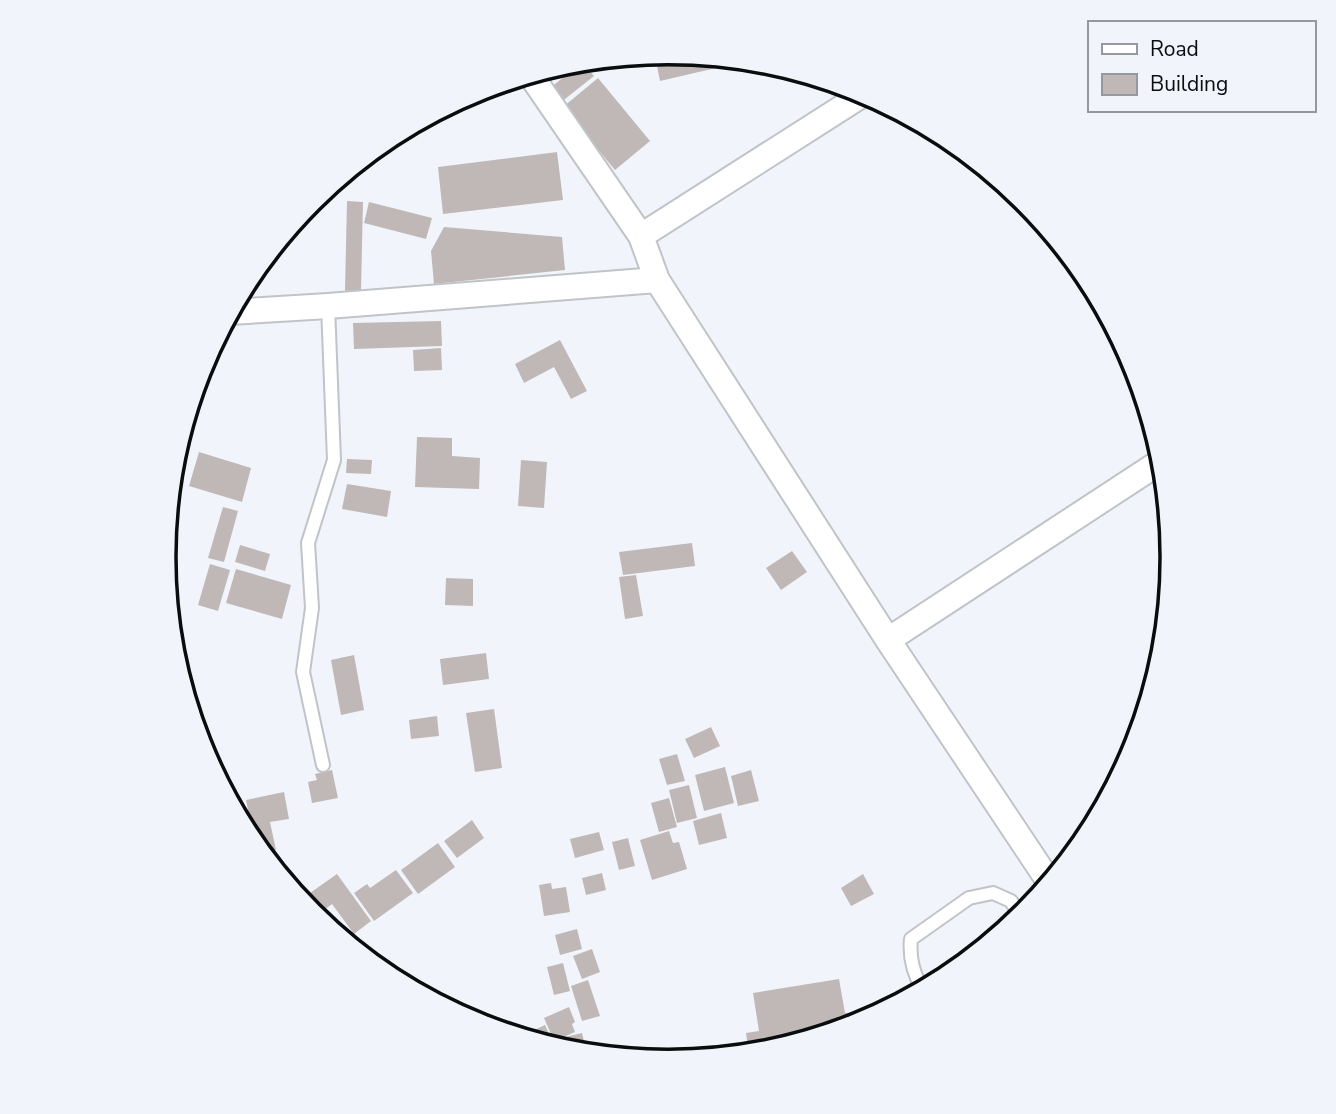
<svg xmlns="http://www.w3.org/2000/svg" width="1336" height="1114" viewBox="0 0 1336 1114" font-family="'Nunito Sans',sans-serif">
<rect width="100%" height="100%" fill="#f1f5fb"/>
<path fill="#bfb8b7" d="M 685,54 L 713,57 L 716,68 L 660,81 L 656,61 Z
M 582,62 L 594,76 L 560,103 L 549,89 Z
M 598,78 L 650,141 L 615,170 L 563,107 Z
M 557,152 L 563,200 L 443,214 L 438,167 Z
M 347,201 L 363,202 L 361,291 L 345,291 Z
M 369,202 L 432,218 L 426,239 L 364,223 Z
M 444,227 L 562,237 L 565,270 L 434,284 L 431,251 Z
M 441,321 L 442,346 L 354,349 L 353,323 Z
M 560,340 L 587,391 L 571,399 L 554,367 L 524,383 L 515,364 Z
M 441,348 L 442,370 L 414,371 L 413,350 Z
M 417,437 L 452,438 L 452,456 L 480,458 L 479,489 L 415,487 Z
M 199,452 L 251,468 L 242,502 L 189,486 Z
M 347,459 L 372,460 L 371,474 L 346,473 Z
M 521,460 L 547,462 L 544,508 L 518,506 Z
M 347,484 L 391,491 L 387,517 L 342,509 Z
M 223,507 L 238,511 L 224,562 L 208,558 Z
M 692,543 L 695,566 L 623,575 L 619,552 Z
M 240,545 L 270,554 L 265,571 L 235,562 Z
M 792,551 L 807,572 L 781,590 L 766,568 Z
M 210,564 L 230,570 L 218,611 L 198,605 Z
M 236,569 L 291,585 L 282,619 L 226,603 Z
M 636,575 L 643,616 L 625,619 L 619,577 Z
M 446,578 L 473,579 L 473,606 L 445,605 Z
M 486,653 L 489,679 L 443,685 L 440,659 Z
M 354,655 L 364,710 L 341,715 L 331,660 Z
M 494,709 L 502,768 L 475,772 L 466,713 Z
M 437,716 L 439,736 L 411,739 L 409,720 Z
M 711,727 L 720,746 L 694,758 L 685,739 Z
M 677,754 L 685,781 L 667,785 L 659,759 Z
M 725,767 L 734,803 L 704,811 L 695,775 Z
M 332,770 L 338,798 L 312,803 L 308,782 L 317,780 L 315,774 Z
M 751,770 L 759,801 L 738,806 L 731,776 Z
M 689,785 L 697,818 L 677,823 L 669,790 Z
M 284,792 L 289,819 L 270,822 L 276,850 L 261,853 L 255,845 L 246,800 Z
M 669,798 L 677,827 L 659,832 L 651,803 Z
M 721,813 L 727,838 L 699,845 L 693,821 Z
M 472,820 L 484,838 L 457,858 L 444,841 Z
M 669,831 L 673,843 L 679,842 L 687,869 L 652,880 L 640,840 Z
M 599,832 L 604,850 L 575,858 L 570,839 Z
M 628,838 L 635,866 L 619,870 L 612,842 Z
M 438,843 L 455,867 L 418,894 L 401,870 Z
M 396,870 L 413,893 L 374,921 L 354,893 L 367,884 L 370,888 Z
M 602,873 L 606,890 L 586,895 L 582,878 Z
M 337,874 L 371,921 L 354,934 L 332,904 L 323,911 L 310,893 Z
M 863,874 L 874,894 L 851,906 L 841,888 Z
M 551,883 L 552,889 L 566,887 L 570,912 L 544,916 L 539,885 Z
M 577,929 L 582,949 L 560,955 L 555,935 Z
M 592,949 L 600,972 L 582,979 L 573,956 Z
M 563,963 L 570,991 L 554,995 L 547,967 Z
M 839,979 L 845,1013 L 857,1012 L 859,1024 L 766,1052 L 749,1054 L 746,1033 L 759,1031 L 753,993 Z
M 588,980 L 600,1016 L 582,1021 L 571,986 Z
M 569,1007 L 575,1022 L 572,1024 L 575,1032 L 554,1041 L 544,1018 Z
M 545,1025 L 554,1045 L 552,1046 L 536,1042 L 532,1031 Z
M 582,1033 L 587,1053 L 568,1051 L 565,1037 Z"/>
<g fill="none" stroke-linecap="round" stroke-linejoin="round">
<defs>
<path id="lane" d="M 323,765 L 303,672 L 312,608 L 308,543 L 334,460 L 328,306
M 923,990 C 913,973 909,958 911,939 L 969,898 L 993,893 L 1011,901 L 1021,917"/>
<path id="street" d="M 530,74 L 641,236 L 657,280
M 641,236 L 865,93
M 230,312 L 328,306 L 657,280 L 888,640 L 1050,883
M 888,640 L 1163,460"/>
</defs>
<use href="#lane" stroke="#c0c4c9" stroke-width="16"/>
<use href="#street" stroke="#c0c4c9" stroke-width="28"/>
<use href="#lane" stroke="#fff" stroke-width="12"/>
<use href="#street" stroke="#fff" stroke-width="24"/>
</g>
<path d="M0 0H1336V1114H0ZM176 557a492 492 0 1 1 984 0a492 492 0 1 1-984 0Z" fill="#f1f5fb" fill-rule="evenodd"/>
<path fill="none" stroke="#0a0c0d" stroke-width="3.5" d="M176 557a492 492 0 1 1 984 0a492 492 0 1 1-984 0Z"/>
<rect x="1088" y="21" width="228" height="91" fill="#f1f5fb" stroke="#95989c" stroke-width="2"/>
<rect x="1102" y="44" width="35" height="10" fill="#ffffff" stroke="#95989c" stroke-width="2"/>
<text x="1150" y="56" font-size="21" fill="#0a0c0d">Road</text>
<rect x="1102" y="74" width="35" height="21" fill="#bfb8b7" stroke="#95989c" stroke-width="2"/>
<text x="1150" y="91" font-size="21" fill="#0a0c0d">Building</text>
</svg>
